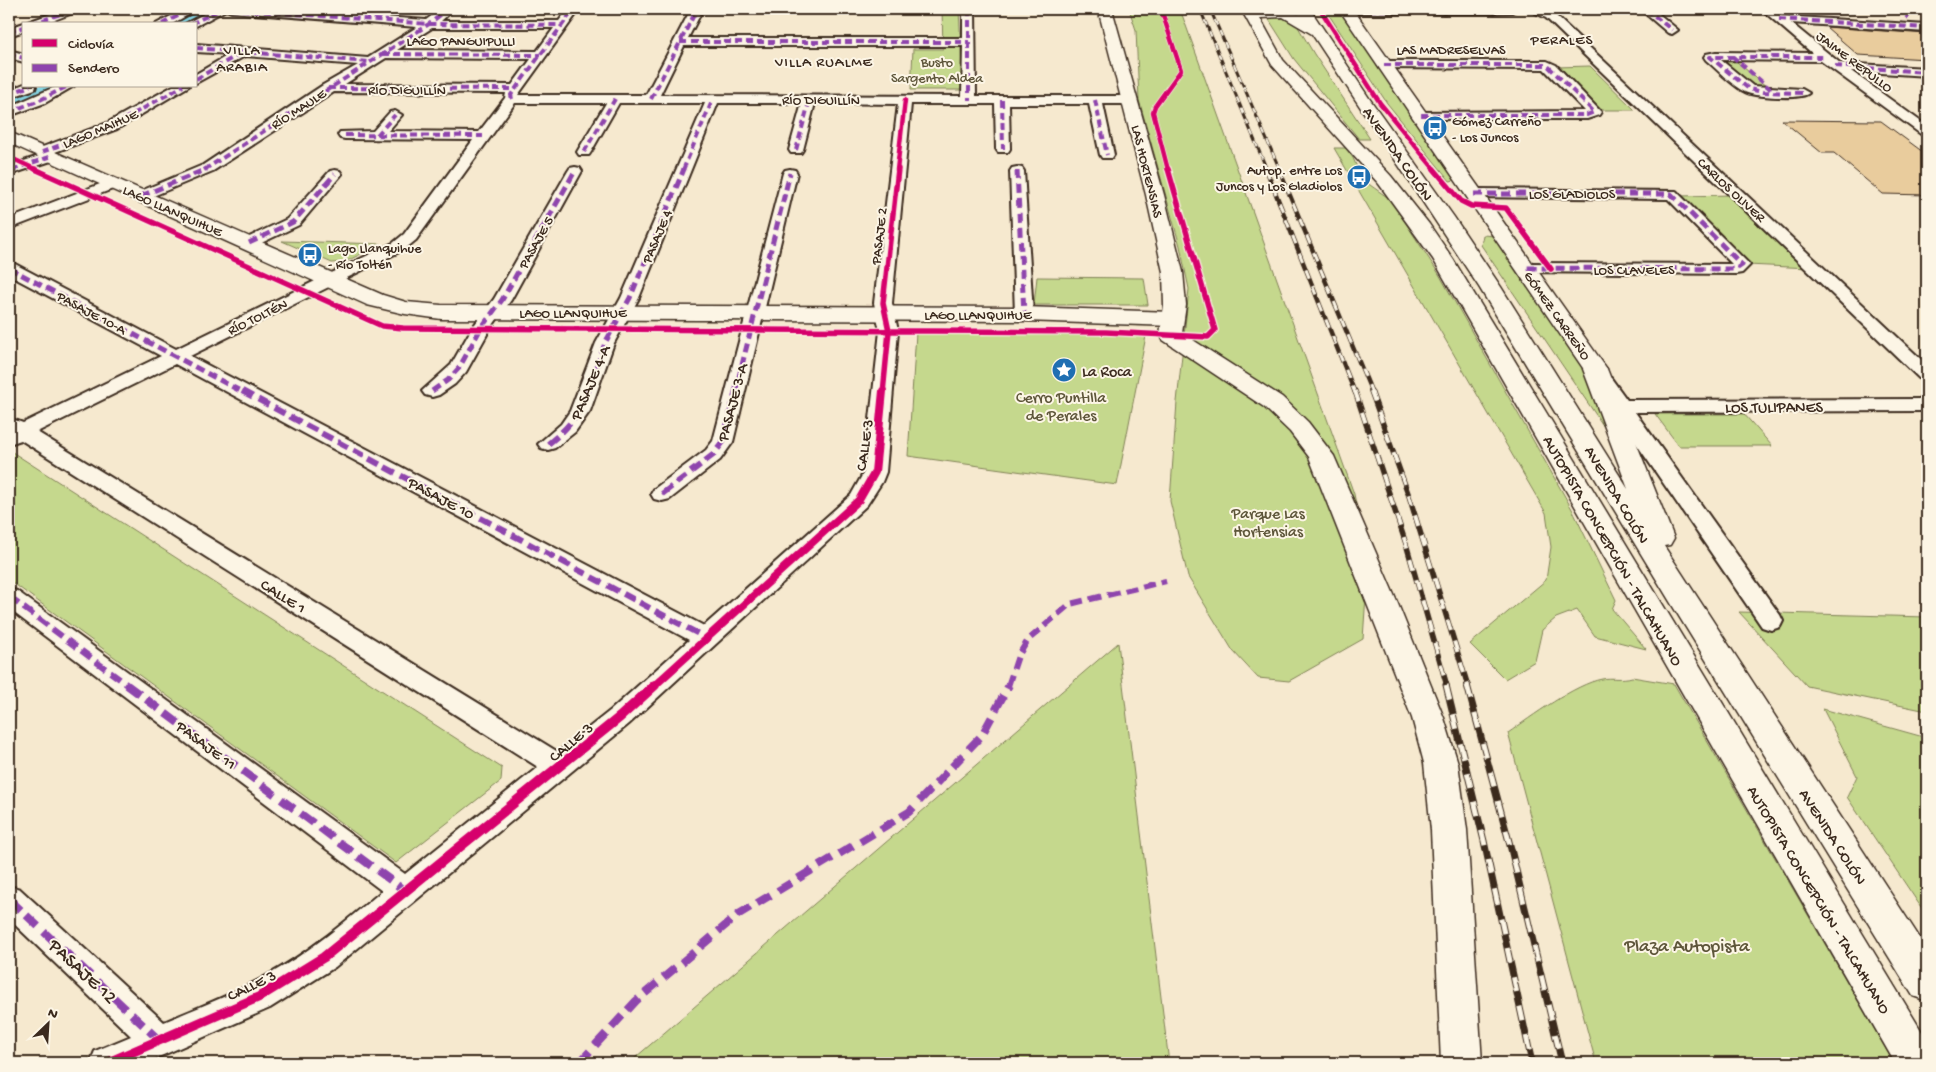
<svg xmlns="http://www.w3.org/2000/svg" width="1936" height="1072" viewBox="0 0 1936 1072" font-family="'Gochi Hand',sans-serif">
<rect width="100%" height="100%" fill="#f6e9cf"/>
<filter id="ink" filterUnits="userSpaceOnUse"><feTurbulence type="fractalNoise" baseFrequency=".02" numOctaves="2"/><feDisplacementMap in="SourceGraphic" scale="10" xChannelSelector="R" yChannelSelector="G"/><feConvolveMatrix kernelMatrix="1 2 1 2 8 2 1 2 1" color-interpolation-filters="sRGB"/></filter>
<g filter="url(#ink)">
<path fill="#c5d88d" stroke="#808156" d="M 942,9 L 959,9 L 963,90 L 911,90 L 913,49 L 943,49 Z
M 1129,9 L 1180,9 L 1354,494 L 1368,566 L 1363,639 L 1289,681 L 1258,678 L 1233,651 L 1188,577 L 1170,501 L 1177,402 L 1189,289 L 1180,246 L 1139,100 L 1136,30 Z
M 1325,9 L 1339,9 L 1455,180 L 1450,181 L 1387,103 Z
M 1281,15 L 1294,20 L 1314,54 L 1370,139 L 1359,139 L 1294,59 L 1268,18 L 1269,16 Z
M 1712,57 L 1731,57 L 1773,92 L 1754,90 Z
M 1590,66 L 1635,110 L 1599,110 L 1557,67 Z
M 45,86 L 61,86 L 9,109 L 9,100 Z
M 1334,148 L 1346,148 L 1353,158 L 1359,172 L 1354,172 L 1357,178 L 1363,178 L 1370,185 L 1390,199 L 1439,274 L 1572,509 L 1616,600 L 1612,609 L 1646,649 L 1595,636 L 1577,610 L 1556,618 L 1542,630 L 1535,661 L 1505,679 L 1470,644 L 1546,580 L 1551,547 L 1546,513 Z
M 1734,195 L 1810,268 L 1747,265 L 1678,196 Z
M 1483,235 L 1494,236 L 1588,374 L 1619,449 L 1481,245 Z
M 282,241 L 381,244 L 345,262 L 332,263 Z
M 1037,277 L 1144,278 L 1148,305 L 1034,305 Z
M 916,333 L 1146,336 L 1117,485 L 908,456 Z
M 1655,414 L 1744,414 L 1772,446 L 1679,446 Z
M 9,450 L 502,768 L 501,781 L 396,863 L 9,580 Z
M 1739,612 L 1927,617 L 1927,711 L 1807,686 Z
M 1118,643 L 1169,1063 L 629,1063 Z
M 1632,677 L 1674,684 L 1894,1063 L 1596,1063 L 1508,733 C 1531,717 1575,684 1602,679 C 1612,677 1622,680 1632,677 Z
M 1823,709 L 1927,738 L 1927,916 L 1847,797 L 1857,776 Z"/>
<g fill="none" stroke-linecap="round" stroke-linejoin="round">
<path fill="#86d5e2" fill-rule="evenodd" d="M 196,9 L 214,9 L 212,12 L 190,24 L 171,24 L 173,21 Z
M 37,86 L 61,86 L 59,90 L 9,107 L 9,96 Z"/>
</g>
<path fill="#e9cc9d" stroke="#3b2a1e" d="M 1826,27 L 1927,34 L 1927,59 L 1858,55 Z
M 1782,120 L 1881,121 L 1927,155 L 1927,195 L 1883,194 L 1834,153 L 1822,153 Z"/>
<g fill="none" stroke-linecap="round" stroke-linejoin="round">
<defs>
<path id="street" d="M 64,9 L 80,9 L 78,11 L 44,24 L 26,24 L 28,22 Z
M 184,9 L 198,9 L 172,24 L 156,24 Z
M 213,9 L 273,9 L 426,20 L 441,9 L 454,9 L 441,21 L 559,21 L 568,9 L 580,9 L 518,95 L 646,95 L 691,9 L 703,9 L 688,38 L 963,38 L 963,9 L 975,9 L 976,96 L 1130,96 L 1137,100 L 1130,104 L 1103,104 L 1114,155 L 1112,158 L 1102,158 L 1100,155 L 1089,104 L 1009,104 L 1010,149 L 1008,152 L 998,152 L 996,149 L 995,104 L 911,104 L 892,303 L 898,331 L 886,472 L 882,482 L 867,505 L 629,724 L 335,967 L 270,1008 L 145,1063 L 90,1063 L 95,1051 L 131,1036 L 9,919 L 9,886 L 20,889 L 164,1022 C 199,1007 235,994 268,975 C 310,952 346,921 382,891 L 9,609 L 9,589 L 17,591 L 405,874 L 538,767 L 21,440 L 9,444 L 9,420 L 12,419 L 23,423 L 161,356 L 9,275 L 9,263 L 15,264 L 176,349 L 393,243 L 404,234 L 473,140 L 345,139 L 340,138 L 338,135 L 340,132 L 373,131 L 390,112 L 395,111 L 402,115 L 388,131 L 479,132 L 505,98 L 506,93 L 334,92 L 213,171 L 146,199 L 136,199 L 133,196 L 136,193 L 203,165 L 323,85 L 358,65 L 245,56 L 196,83 L 196,74 L 230,54 L 196,52 L 196,44 L 368,58 L 417,27 L 231,12 L 226,10 L 196,26 L 196,24 L 185,24 ZM 432,28 L 554,28 L 537,51 L 397,50 ZM 684,46 L 963,46 L 962,96 L 660,95 ZM 386,58 L 531,59 L 512,85 L 345,84 ZM 515,103 L 606,103 L 577,152 L 579,155 L 589,155 L 591,152 L 619,103 L 705,103 L 621,298 L 596,343 L 570,411 L 561,424 L 538,444 L 541,448 L 548,450 L 555,448 L 575,432 L 590,411 L 614,343 L 639,298 L 718,103 L 802,103 L 789,150 L 791,153 L 801,153 L 803,150 L 815,103 L 898,104 L 874,303 L 880,331 L 864,472 L 851,495 L 704,626 L 190,356 L 405,249 L 416,240 ZM 175,364 L 689,640 L 611,710 L 558,752 L 37,432 Z
M 1342,9 L 1518,9 L 1512,12 L 1494,13 L 1347,13 L 1343,12 Z
M 1527,9 L 1542,9 L 1554,14 L 1927,365 L 1927,381 L 1920,379 L 1546,18 Z
M 1640,9 L 1653,9 L 1678,30 L 1672,34 L 1668,33 Z
M 1761,9 L 1774,9 L 1782,16 L 1927,25 L 1927,32 L 1791,23 L 1840,63 L 1927,68 L 1927,76 L 1851,71 L 1927,126 L 1927,136 L 1922,135 L 1821,61 L 1721,60 L 1753,86 L 1802,89 L 1809,93 C 1802,100 1754,97 1745,92 C 1732,86 1717,69 1706,60 L 1704,57 L 1706,54 L 1716,52 L 1812,53 Z
M 24,23 L 24,31 L 9,36 L 9,28 Z
M 9,50 L 24,54 L 24,62 L 9,58 Z
M 1384,61 L 1547,61 L 1556,65 L 1601,112 L 1599,115 L 1587,119 L 1420,119 L 1415,118 L 1413,115 L 1415,112 L 1585,111 L 1544,69 L 1380,68 L 1378,65 L 1380,62 Z
M 24,84 L 24,86 L 36,86 L 35,89 L 9,98 L 9,90 Z
M 57,86 L 74,86 L 45,103 L 9,116 L 9,107 Z
M 173,86 L 189,86 L 117,129 L 55,152 L 59,156 L 57,159 L 9,175 L 9,166 L 39,156 L 35,152 L 37,149 L 107,123 Z
M 575,167 L 580,168 L 582,171 L 511,300 L 490,329 L 466,372 L 455,384 L 439,395 L 432,397 L 425,395 L 422,391 L 451,365 L 472,328 L 494,299 L 568,171 L 570,168 Z
M 1017,167 L 1022,168 L 1024,171 L 1033,314 L 1030,318 L 1024,319 L 1018,318 L 1015,314 L 1010,171 L 1012,168 Z
M 790,169 L 795,170 L 797,173 L 733,442 L 720,460 L 670,499 L 662,501 L 654,499 L 651,494 L 654,489 L 706,450 L 713,441 L 783,173 L 785,170 Z
M 335,170 L 340,171 L 342,174 L 299,225 L 255,246 L 243,246 L 241,243 L 243,240 L 287,219 L 330,171 Z
M 113,179 L 118,181 L 121,184 L 118,187 L 9,229 L 9,219 Z
M 1474,189 L 1676,191 L 1750,265 L 1742,273 L 1736,274 L 1519,272 L 1517,268 L 1519,264 L 1525,263 L 1732,264 L 1668,199 L 1469,197 L 1466,194 L 1469,191 Z
M 1604,376 L 1611,378 L 1627,400 L 1927,399 L 1927,411 L 1635,412 L 1780,615 L 1783,621 L 1780,627 L 1771,630 L 1762,627 L 1594,382 L 1597,378 Z"/>
<path id="secondary" d="M 1339,9 L 1353,9 L 1607,369 L 1603,374 L 1595,376 L 1587,374 Z
M 9,132 L 383,295 L 406,302 L 441,305 L 1024,307 L 1172,312 L 1180,314 L 1183,319 L 1180,324 L 1172,326 L 1024,321 L 441,319 L 405,314 L 367,305 L 9,143 Z"/>
<path id="primary" d="M 1098,9 L 1112,9 L 1164,195 L 1183,272 L 1186,305 L 1182,333 L 1282,397 L 1308,422 L 1334,456 L 1398,604 L 1444,718 L 1458,763 L 1467,830 L 1482,1063 L 1441,1063 L 1431,830 L 1424,763 L 1412,718 L 1309,457 L 1290,432 L 1264,407 L 1163,340 L 1160,335 L 1164,305 L 1163,272 L 1146,195 Z
M 1241,9 L 1255,9 L 1256,11 L 1281,9 L 1299,14 L 1296,9 L 1310,9 L 1369,98 L 1454,217 L 1501,287 L 1628,489 L 1583,369 L 1587,364 L 1595,362 L 1603,364 L 1607,369 L 1674,538 L 1670,545 L 1664,546 L 1927,949 L 1927,1001 L 1913,996 L 1672,605 L 1479,287 L 1312,34 L 1283,17 L 1260,18 L 1283,60 L 1391,176 L 1429,224 L 1453,259 L 1927,1040 L 1927,1063 L 1895,1063 L 1433,259 L 1379,184 L 1272,65 Z"/>
</defs>
<use href="#street" stroke="#3b2a1e" stroke-width="4"/>
<use href="#secondary" stroke="#3b2a1e" stroke-width="3"/>
<use href="#primary" stroke="#3b2a1e" stroke-width="3"/>
<use href="#street" fill="#fcf5e5" fill-rule="evenodd"/>
<use href="#secondary" fill="#fcf5e5" fill-rule="evenodd"/>
<use href="#primary" fill="#fcf5e5" fill-rule="evenodd"/>
<defs>
<path id="rail-far3" d="M 1200,9 L 1267,170
M 1210,9 L 1280,170"/>
<path id="rail-far2" d="M 1266,169 L 1355,393
M 1279,169 L 1372,393"/>
<path id="rail-far1" d="M 1355,391 L 1407,547 L 1447,686
M 1371,391 L 1409,496 L 1468,686"/>
<path id="rail" d="M 1446,685 L 1484,841 L 1532,1063
M 1467,685 L 1511,849 L 1562,1063"/>
</defs>
<use href="#rail-far3" stroke="#3b2a1e" stroke-width="3"/>
<use href="#rail-far2" stroke="#3b2a1e" stroke-width="4.5"/>
<use href="#rail-far1" stroke="#3b2a1e" stroke-width="5.5"/>
<use href="#rail" stroke="#3b2a1e" stroke-width="7"/>
<use href="#rail-far3" stroke="#fcf5e5" stroke-width="2" stroke-dasharray="6" stroke-linecap="butt"/>
<use href="#rail-far2" stroke="#fcf5e5" stroke-width="3" stroke-dasharray="9" stroke-linecap="butt"/>
<use href="#rail-far1" stroke="#fcf5e5" stroke-width="4" stroke-dasharray="11" stroke-linecap="butt"/>
<use href="#rail" stroke="#fcf5e5" stroke-width="5" stroke-dasharray="15" stroke-linecap="butt"/>
<path stroke="#8e44ad" stroke-width="4" stroke-dasharray="7 4" stroke-linecap="butt" d="M 231,9 L 429,24 L 563,25
M 969,9 L 969,100
M 1646,9 L 1672,30
M 1897,9 L 1909,18
M 1347,10 L 1512,9
M 1779,19 L 1927,28
M 32,24 L 74,9
M 162,24 L 192,9
M 191,24 L 221,9
M 9,32 L 24,27
M 680,42 L 969,42
M 196,48 L 369,62
M 9,54 L 24,58
M 383,54 L 540,55
M 1732,56 L 1775,93
M 1384,65 L 1547,65 L 1594,112 L 1587,115 L 1420,115
M 1835,66 L 1927,72
M 196,79 L 243,52
M 328,88 L 515,89
M 1802,93 L 1763,92 L 1749,89 L 1710,57 L 1824,57
M 9,94 L 30,86
M 512,99 L 511,95 L 574,9
M 651,99 L 697,9
M 1002,100 L 1003,149
M 1095,100 L 1107,155
M 9,112 L 40,100 L 68,86
M 345,135 L 483,136
M 377,135 L 395,115
M 796,150 L 810,99
M 42,152 L 112,126 L 183,86
M 584,152 L 615,99
M 12,170 L 52,156
M 204,170 L 429,24 L 448,9
M 683,170 L 713,99"/>
<path stroke="#8e44ad" stroke-width="5" stroke-dasharray="9 5" stroke-linecap="butt" d="M 9,171 L 16,169
M 1017,171 L 1024,314
M 1474,194 L 1671,194 L 1742,265 L 1736,269 L 1525,268
M 141,196 L 207,169
M 249,243 L 293,222 L 335,174
M 9,268 L 244,393
M 432,391 L 448,380 L 459,368 L 481,328 L 502,300 L 575,171
M 587,393 L 605,343 L 630,298 L 684,169
M 735,393 L 790,173"/>
<path stroke="#8e44ad" stroke-width="6" stroke-dasharray="12 6" stroke-linecap="butt" d="M 242,391 L 708,639
M 548,444 C 569,427 578,417 587,391
M 662,494 L 713,455 L 723,442 L 736,391
M 9,597 L 129,686
M 1008,686 L 1018,656 L 1028,640 L 1070,604 L 1166,581"/>
<path stroke="#8e44ad" stroke-width="8" stroke-dasharray="16 8" stroke-linecap="butt" d="M 127,685 L 405,891
M 9,899 L 159,1040
M 579,1063 L 636,1001 L 739,914 L 909,812 L 982,735 L 1009,685"/>
<defs>
<path id="cycleway-far3" d="M 1161,9 L 1181,70 L 1155,106 L 1153,112 L 1168,170
M 1320,9 L 1380,103 L 1435,170
M 9,157 L 37,170
M 897,170 L 905,100"/>
<path id="cycleway-far2" d="M 35,169 L 382,326 L 403,328 L 1106,332 L 1208,337 L 1215,330 L 1168,169
M 1434,169 L 1461,201 L 1471,206 L 1506,208 L 1551,269
M 883,393 L 889,331 L 883,303 L 898,169"/>
<path id="cycleway-far1" d="M 654,686 L 859,500 L 875,472 L 883,391"/>
<path id="cycleway" d="M 107,1063 L 259,997 L 324,957 L 620,717 L 655,685"/>
</defs>
<use href="#cycleway-far3" stroke="#fcf5e5" stroke-width="6"/>
<use href="#cycleway-far2" stroke="#fcf5e5" stroke-width="8"/>
<use href="#cycleway-far1" stroke="#fcf5e5" stroke-width="11"/>
<use href="#cycleway" stroke="#fcf5e5" stroke-width="13"/>
<use href="#cycleway-far3" stroke="#d6006c" stroke-width="4.5"/>
<use href="#cycleway-far2" stroke="#d6006c" stroke-width="5.5"/>
<use href="#cycleway-far1" stroke="#d6006c" stroke-width="8"/>
<use href="#cycleway" stroke="#d6006c" stroke-width="10"/>
</g>
</g>
<defs>
<symbol id="bus-disc" viewBox="-11 -11 22 22"><circle r="9.5" fill="#1f6fb2" stroke="#fcf5e5"/><path d="M-5-6H5V4H4V6H2V4H-2V6H-4V4H-5ZM-3.5-4V0h7V-4ZM-3.5 1.2v1.5H-2V1.2ZM2 1.2v1.5H3.5V1.2Z" fill="#fff"/></symbol>
<symbol id="sight-disc" viewBox="-11 -11 22 22"><circle r="9.5" fill="#1f6fb2" stroke="#fcf5e5"/><path d="M0-6L1.8-2.2L6-1.7L2.9 1.2L3.7 5.4L0 3.3L-3.7 5.4L-2.9 1.2L-6-1.7L-1.8-2.2Z" fill="#fff"/></symbol>
</defs>
<g fill-rule="evenodd">
<use href="#bus-disc" x="1421" y="114" width="28" height="28"/>
<use href="#bus-disc" x="1345" y="163" width="28" height="28"/>
<use href="#bus-disc" x="296" y="241" width="28" height="28"/>
<use href="#sight-disc" x="1050" y="356" width="28" height="28"/>
</g>
<g text-anchor="middle" stroke-width="4" stroke-linejoin="round" paint-order="stroke">
<g font-size="14" fill="#3b2a1e" stroke="#fcf5e5">
<text x="461" y="45">LAGO PANGUIPULLI</text>
<text x="1451" y="54">LAS MADRESELVAS</text>
<text transform="translate(1855 61) rotate(37)" y="5">JAIME REPULLO</text>
<text x="407" y="94">RÍO DIGUILLÍN</text>
<text x="821" y="104">RÍO DIGUILLÍN</text>
<text transform="translate(298 108) rotate(-33)" y="5">RÍO MAULE</text>
<text transform="translate(100 128) rotate(-23)" y="5">LAGO MAIHUE</text>
<text transform="translate(1148 171) rotate(76)" y="5">LAS HORTENSIAS</text>
<text transform="translate(1732 189) rotate(43)" y="5">CARLOS OLIVER</text>
<text x="1572" y="198">LOS GLADIOLOS</text>
<text transform="translate(173 210) rotate(24)" y="5">LAGO LLANQUIHUE</text>
<text transform="translate(656 236) rotate(-67)" y="5">PASAJE 4</text>
<text transform="translate(878 236) rotate(-83)" y="5">PASAJE 2</text>
<text transform="translate(535 242) rotate(-61)" y="5">PASAJE 5</text>
<text x="1634" y="274">LOS CLAVELES</text>
<text transform="translate(92 312) rotate(28)" y="5">PASAJE 10-A</text>
<text x="573" y="317">LAGO LLANQUIHUE</text>
<text x="978" y="319">LAGO LLANQUIHUE</text>
<text transform="translate(1558 315) rotate(55)" y="5">GÓMEZ CARREÑO</text>
<text transform="translate(257 316) rotate(-26)" y="5">RÍO TOLTÉN</text>
</g>
<g font-size="14" fill="#5e563a" stroke="#fcf5e5">
<text x="937" y="66">Busto<tspan x="937" dy="16">Sargento Aldea</tspan></text>
</g>
<g font-size="14" fill="#3b2a1e" stroke="#fcf5e5" text-anchor="start">
<text x="1452" y="125">Gómez Carreño<tspan x="1452" dy="16">- Los Juncos</tspan></text>
<text x="1342" y="174" text-anchor="end">Autop. entre Los<tspan x="1342" dy="16">Juncos y Los Gladiolos</tspan></text>
<text x="328" y="252">Lago Llanquihue<tspan x="328" dy="16">- Río Toltén</tspan></text>
</g>
<g font-size="15" letter-spacing="1" fill="#3b2a1e" stroke="#fcf5e5">
<text x="1562" y="44">PERALES</text>
<text x="242" y="54">VILLA<tspan x="242" dy="17">ARABIA</tspan></text>
<text x="824" y="66">VILLA RUALME</text>
</g>
<g font-size="16" fill="#3b2a1e" stroke="#fcf5e5">
<text transform="translate(1399 153) rotate(55)" y="6">AVENIDA COLÓN</text>
<text transform="translate(589 382) rotate(-67)" y="6">PASAJE 4-A</text>
<text transform="translate(731 402) rotate(-75)" y="6">PASAJE 3-A</text>
<text x="1774" y="412">LOS TULIPANES</text>
<text transform="translate(863 445) rotate(-82)" y="6">CALLE 3</text>
<text transform="translate(1618 494) rotate(59)" y="6">AVENIDA COLÓN</text>
<text transform="translate(442 497) rotate(28)" y="6">PASAJE 10</text>
<text transform="translate(1614 550) rotate(60)" y="6">AUTOPISTA CONCEPCIÓN - TALCAHUANO</text>
<text transform="translate(284 595) rotate(32)" y="6">CALLE 1</text>
<text transform="translate(570 741) rotate(-40)" y="6">CALLE 3</text>
<text transform="translate(207 744) rotate(37)" y="6">PASAJE 11</text>
<text transform="translate(1834 836) rotate(57)" y="6">AVENIDA COLÓN</text>
<text transform="translate(1820 899) rotate(59)" y="6">AUTOPISTA CONCEPCIÓN - TALCAHUANO</text>
<text transform="translate(251 984) rotate(-26)" y="6">CALLE 3</text>
</g>
<g font-size="16" fill="#3b2a1e" stroke="#fcf5e5" text-anchor="start">
<text x="1082" y="376">La Roca</text>
</g>
<g font-size="16" fill="#5e563a" stroke="#fcf5e5">
<text x="1061" y="402">Cerro Puntilla<tspan x="1061" dy="18">de Perales</tspan></text>
<text x="1268" y="518">Parque Las<tspan x="1268" dy="18">Hortensias</tspan></text>
</g>
<g font-size="19" fill="#5e563a" stroke="#fcf5e5">
<text x="1687" y="951">Plaza Autopista</text>
</g>
<g font-size="19" fill="#3b2a1e" stroke="#fcf5e5">
<text transform="translate(84 970) rotate(43)" y="7">PASAJE 12</text>
</g>
</g>
<rect width="1936" height="1072" fill="none" stroke="#fcf5e5" stroke-width="30"/>
<rect x="15" y="15" width="1906" height="1042" fill="none" stroke="#3b2a1e" stroke-width="2" filter="url(#ink)"/>
<rect x="22" y="22" width="175" height="65" fill="#fcf5e5" stroke="#afa495"/>
<rect x="32" y="39" width="25" height="8" fill="#d6006c" stroke="#afa495"/>
<text x="68" y="48" font-size="15" fill="#3b2a1e">Ciclovía</text>
<rect x="32" y="64" width="25" height="8" fill="#8e44ad" stroke="#afa495"/>
<text x="68" y="72" font-size="15" fill="#3b2a1e">Sendero</text>
<g transform="translate(48 1024) rotate(25)" stroke="#fcf5e5" stroke-width="4" paint-order="stroke">
<path d="M0-4L9 19L0 12L-9 19Z" fill="#3b2a1e"/>
<text y="-8" font-size="14" font-weight="bold" text-anchor="middle" fill="#3b2a1e">N</text>
</g>
</svg>
